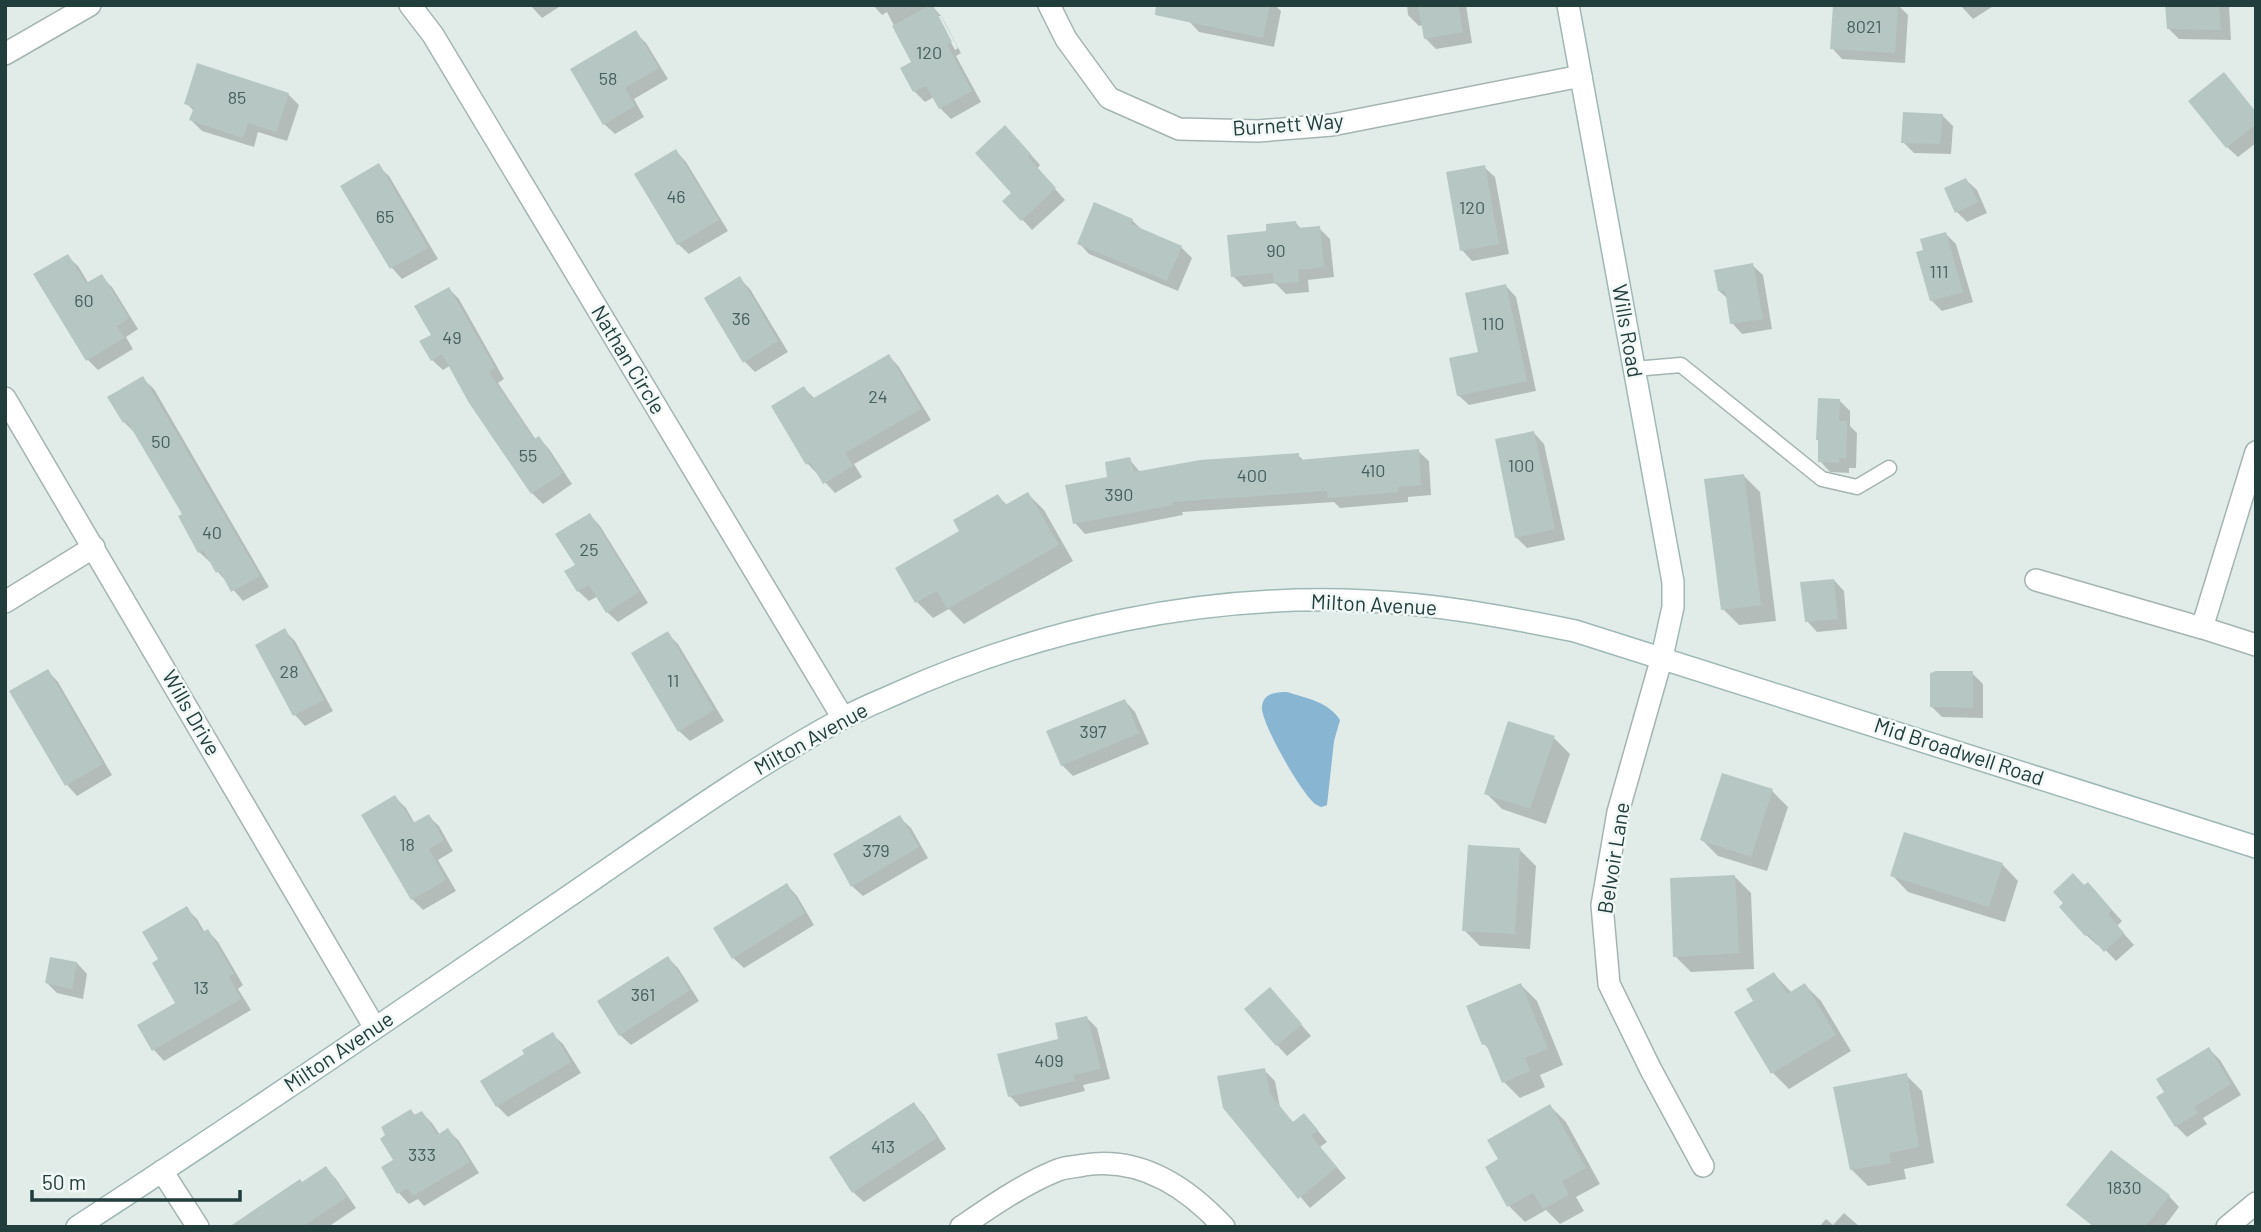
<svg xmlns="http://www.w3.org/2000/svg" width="2261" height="1232" viewBox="0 0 2261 1232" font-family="Barlow,sans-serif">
<rect width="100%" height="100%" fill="#e1ece9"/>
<path fill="#87b5d2" d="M 1287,692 C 1306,698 1329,702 1340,720 L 1334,741 L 1327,805 C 1322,807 1322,808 1317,805 C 1304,799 1260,721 1262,707 C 1263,693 1276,692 1287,692 Z"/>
<path fill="#0003" fill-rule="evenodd" d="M 530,5 L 562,5 L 542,18 Z
M 873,5 L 932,6 L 942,17 L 961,53 L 956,56 L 981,102 L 951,119 L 940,108 L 934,97 L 925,102 L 914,91 L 913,63 L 887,12 L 882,15 ZM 937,16 L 941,16 L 958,48 L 955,50 Z
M 1192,5 L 1275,5 L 1281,11 L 1274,47 L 1199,32 L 1189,21 Z
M 1407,5 L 1466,5 L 1472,43 L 1436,49 L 1425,38 L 1423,25 L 1419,26 L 1408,15 Z
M 1835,5 L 1898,5 L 1908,15 L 1905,63 L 1842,59 L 1832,48 Z
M 1960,5 L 1995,5 L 1973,19 Z
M 2167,5 L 2229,5 L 2231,40 L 2179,39 L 2169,29 Z
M 635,32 L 646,43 L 668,79 L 634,99 L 644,117 L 615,134 L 604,124 Z
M 288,94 L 299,105 L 287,141 L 258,132 L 254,147 L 202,131 L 191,120 L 194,111 L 186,103 Z
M 2256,112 L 2256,143 L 2238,157 L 2227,147 Z
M 1942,115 L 1953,126 L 1951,154 L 1914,153 L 1903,142 Z
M 1016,138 L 1040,165 L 1037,169 L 1065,200 L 1032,230 L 1005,201 L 1014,193 Z
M 676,151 L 686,162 L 728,231 L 689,254 L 678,244 Z
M 378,166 L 389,176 L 438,259 L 402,279 L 392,268 L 343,187 Z
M 1484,167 L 1495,177 L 1509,254 L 1472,261 L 1462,250 Z
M 1966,180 L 1977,190 L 1987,213 L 1967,222 L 1957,212 Z
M 1132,220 L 1143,231 L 1181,247 L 1192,258 L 1178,291 L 1089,254 L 1079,243 Z
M 1296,223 L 1302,230 L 1319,228 L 1330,239 L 1334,277 L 1308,280 L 1309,292 L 1286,294 L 1275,283 L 1244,287 L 1233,276 L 1268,233 Z
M 1946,234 L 1956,244 L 1973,302 L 1942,311 L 1931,300 L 1925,251 Z
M 67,256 L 78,266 L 89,284 L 101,276 L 112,287 L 138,329 L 126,337 L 133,349 L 98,370 L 87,359 Z
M 1752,265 L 1763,275 L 1772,329 L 1742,334 L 1732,323 L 1728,299 L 1719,291 Z
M 740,279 L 750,289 L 788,352 L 755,372 L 744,361 Z
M 1506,286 L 1516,297 L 1536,391 L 1469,405 L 1458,395 L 1480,353 Z
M 449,289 L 459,299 L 504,379 L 498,383 L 536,440 L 539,438 L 549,449 L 572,484 L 543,504 L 532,493 L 471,402 L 451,365 L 443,370 L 432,360 L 433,336 Z
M 889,356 L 899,367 L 931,420 L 854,464 L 862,477 L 835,493 L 808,464 L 804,388 L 815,399 Z
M 143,379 L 154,389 L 269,587 L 243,601 L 218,572 L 212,561 L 210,562 L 199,552 L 185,514 L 135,433 L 124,422 Z
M 1839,400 L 1850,411 L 1850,426 L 1857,433 L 1856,468 L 1849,468 L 1849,473 L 1830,472 L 1820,461 Z
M 1534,433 L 1544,444 L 1565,540 L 1527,548 L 1516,537 Z
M 1418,451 L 1429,461 L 1431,495 L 1408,497 L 1408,502 L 1340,508 L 1334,502 L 1182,512 L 1183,515 L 1085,534 L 1075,523 L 1109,478 L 1129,459 L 1141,473 L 1298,455 L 1304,461 Z
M 1744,476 L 1760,492 L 1776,621 L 1739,625 L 1723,609 Z
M 1028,494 L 1044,510 L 1073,561 L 964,624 L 949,609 L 933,618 L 917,602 L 897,569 L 962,531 L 998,496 L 1008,506 Z
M 590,515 L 600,526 L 648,603 L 618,622 L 607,612 L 598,596 L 589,601 L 578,591 L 577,565 Z
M 1834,580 L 1844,591 L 1847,629 L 1817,632 L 1807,621 Z
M 285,631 L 295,641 L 333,711 L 305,726 L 295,715 L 257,646 Z
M 668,634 L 678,644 L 724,721 L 690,741 L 679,731 Z
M 48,671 L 58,682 L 112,775 L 77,796 L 67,785 Z
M 1972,673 L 1983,684 L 1983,718 L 1942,717 L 1932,707 Z
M 1125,701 L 1135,712 L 1149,744 L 1073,776 L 1062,765 Z
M 1554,738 L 1570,754 L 1546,824 L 1502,809 L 1486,793 Z
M 1772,791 L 1788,807 L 1767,871 L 1718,856 L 1702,840 Z
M 395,797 L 406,808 L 415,824 L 428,816 L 439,826 L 453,851 L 438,860 L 456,891 L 423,910 L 412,899 Z
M 900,818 L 911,828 L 928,858 L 863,896 L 852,886 Z
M 1520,850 L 1536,866 L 1530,949 L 1480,946 L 1464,930 Z
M 2002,864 L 2018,881 L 2005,922 L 1908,892 L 1892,875 Z
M 1735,877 L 1751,893 L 1754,969 L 1691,972 L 1675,956 Z
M 2088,884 L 2122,921 L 2117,926 L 2134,945 L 2116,961 L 2099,943 L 2097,945 L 2086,935 L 2085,887 Z
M 787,885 L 797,896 L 814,925 L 744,968 L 733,958 Z
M 186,908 L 197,919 L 205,933 L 208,931 L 218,942 L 243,985 L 238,989 L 251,1010 L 164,1061 L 154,1050 L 139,1026 L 177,1004 L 160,959 Z
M 668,958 L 678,968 L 699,1001 L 631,1045 L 620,1035 Z
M 77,963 L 87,974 L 83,999 L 57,993 L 47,983 Z
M 1774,974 L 1792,993 L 1805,985 L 1821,1001 L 1851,1051 L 1789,1089 L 1773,1073 L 1755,1001 Z
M 1521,985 L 1537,1001 L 1563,1065 L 1540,1075 L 1545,1087 L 1520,1098 L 1504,1082 L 1491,1051 L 1484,1044 Z
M 1280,1000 L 1311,1036 L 1287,1056 L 1277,1045 Z
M 1087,1018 L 1097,1028 L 1110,1079 L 1083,1085 L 1085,1091 L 1020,1107 L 1010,1096 L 1060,1041 Z
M 552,1034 L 563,1044 L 581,1073 L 508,1117 L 497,1106 L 482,1081 L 527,1055 Z
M 2209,1049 L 2220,1060 L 2241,1095 L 2203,1118 L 2207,1124 L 2187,1137 L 2176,1126 Z
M 1264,1070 L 1275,1081 L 1280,1107 L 1294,1124 L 1314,1126 L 1327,1142 L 1320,1147 L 1346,1178 L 1310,1208 L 1224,1108 Z
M 1906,1075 L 1922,1091 L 1934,1163 L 1904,1169 L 1906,1179 L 1868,1186 L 1852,1170 Z
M 914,1104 L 924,1115 L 946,1149 L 864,1202 L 853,1192 Z
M 1550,1106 L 1566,1122 L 1600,1184 L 1576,1197 L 1584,1211 L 1560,1224 L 1546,1210 L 1525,1222 L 1509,1206 L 1501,1160 Z
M 411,1111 L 416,1116 L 422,1113 L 432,1123 L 440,1135 L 448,1130 L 459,1141 L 479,1173 L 424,1206 L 418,1199 L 409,1204 L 399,1193 L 383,1167 L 395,1160 Z
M 326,1168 L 336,1179 L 356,1208 L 328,1227 L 255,1227 L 302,1184 Z
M 2169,1196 L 2179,1207 L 2164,1227 L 2094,1227 L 2069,1205 Z
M 1844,1213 L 1860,1227 L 1819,1227 L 1826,1219 L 1833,1225 Z"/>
<path fill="#b6c7c3" d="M 930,5 L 933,5 L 952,42 L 947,45 L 972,91 L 939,109 L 926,86 L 913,92 L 900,68 L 911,62 L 892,26 Z
M 1156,5 L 1270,5 L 1263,38 L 1155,15 Z
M 1418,5 L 1458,5 L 1463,32 L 1424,39 Z
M 1833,5 L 1898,5 L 1895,53 L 1830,49 Z
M 2165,5 L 2219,5 L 2221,30 L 2167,29 Z
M 636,30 L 659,68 L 625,88 L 635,106 L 603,125 L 570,69 Z
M 197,63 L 289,93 L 276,132 L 248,123 L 243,138 L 189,120 L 194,107 L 184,104 Z
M 2224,72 L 2256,112 L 2256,124 L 2226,148 L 2188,101 Z
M 1903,112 L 1943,114 L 1940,144 L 1901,143 Z
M 1005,125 L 1031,154 L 1028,157 L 1056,188 L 1021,221 L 1002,201 L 1011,193 L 975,153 Z
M 676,149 L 719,220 L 677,245 L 634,174 Z
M 379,163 L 428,248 L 390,269 L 340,186 Z
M 1485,165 L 1499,244 L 1460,251 L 1446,172 Z
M 1966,178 L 1978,202 L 1955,213 L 1944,188 Z
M 1094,202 L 1133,219 L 1131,224 L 1182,246 L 1167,281 L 1077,244 Z
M 1296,221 L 1297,228 L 1320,226 L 1324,267 L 1298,270 L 1299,282 L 1274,284 L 1273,273 L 1231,277 L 1227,235 L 1266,231 L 1266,224 Z
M 1946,232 L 1963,292 L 1930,301 L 1916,252 L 1923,250 L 1920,239 Z
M 68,254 L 86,283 L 102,274 L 129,318 L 117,326 L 124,338 L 86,361 L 33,274 Z
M 1753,263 L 1763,319 L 1730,324 L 1725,290 L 1718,291 L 1714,270 Z
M 740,276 L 778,341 L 743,363 L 704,298 Z
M 1506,284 L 1527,381 L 1457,396 L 1449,358 L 1478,352 L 1465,293 Z
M 449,287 L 495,368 L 489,372 L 534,439 L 539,436 L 563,473 L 531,494 L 469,403 L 442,354 L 431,361 L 419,341 L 431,335 L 414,306 Z
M 889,354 L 921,409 L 845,453 L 853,466 L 823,484 L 810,462 L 806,465 L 771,406 L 804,386 L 812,399 Z
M 143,376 L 260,576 L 231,592 L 220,571 L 216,573 L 203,550 L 198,553 L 178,516 L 182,514 L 127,421 L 123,423 L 107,397 Z
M 1818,398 L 1840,399 L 1839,421 L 1847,421 L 1846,458 L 1839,458 L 1839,463 L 1818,462 L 1818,440 L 1816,440 Z
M 1534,431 L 1555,529 L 1515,538 L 1495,439 Z
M 1419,449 L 1421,485 L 1398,487 L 1398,492 L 1328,498 L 1327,491 L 1172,502 L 1173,505 L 1073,524 L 1065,485 L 1107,477 L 1105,462 L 1130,457 L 1134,472 L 1200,460 L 1299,453 L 1299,460 Z
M 1744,474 L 1761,605 L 1721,610 L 1704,479 Z
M 1028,492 L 1059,545 L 947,609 L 937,591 L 915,603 L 895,568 L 959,531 L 953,520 L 998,494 L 1005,505 Z
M 590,513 L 639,592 L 606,613 L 589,585 L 577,592 L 564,571 L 575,565 L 555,534 Z
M 1834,579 L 1838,619 L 1805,622 L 1800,582 Z
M 285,628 L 324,700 L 293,716 L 255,645 Z
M 668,631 L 714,710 L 678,732 L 631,653 Z
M 48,669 L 103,764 L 65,786 L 9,691 Z
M 1936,671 L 1973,671 L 1973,708 L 1930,707 L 1930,673 Z
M 1125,699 L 1139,733 L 1061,766 L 1046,731 Z
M 1508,721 L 1555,736 L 1530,809 L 1484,794 Z
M 1722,773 L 1773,789 L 1751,857 L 1700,840 Z
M 395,795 L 413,823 L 429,814 L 444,840 L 429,849 L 446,880 L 411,900 L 361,815 Z
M 900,815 L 919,847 L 851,887 L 833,854 Z
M 1904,832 L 2003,863 L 1989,907 L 1890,876 Z
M 1468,845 L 1520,848 L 1515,934 L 1462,931 Z
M 2073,873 L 2084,885 L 2088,882 L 2095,890 L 2112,910 L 2108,914 L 2124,933 L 2104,952 L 2088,934 L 2085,936 L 2059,907 L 2063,903 L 2053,892 Z
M 1735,875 L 1739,953 L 1673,957 L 1670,878 Z
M 787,883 L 805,913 L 732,959 L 713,928 Z
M 187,906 L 202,932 L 208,929 L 234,974 L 229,977 L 241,999 L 152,1051 L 137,1025 L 175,1003 L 152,963 L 158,959 L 142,932 Z
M 668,956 L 690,990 L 619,1036 L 597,1001 Z
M 50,957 L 77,962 L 72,989 L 45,983 Z
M 1774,972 L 1787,994 L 1805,983 L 1836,1035 L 1771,1074 L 1734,1012 L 1753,1001 L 1746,989 Z
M 1521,983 L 1548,1049 L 1525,1058 L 1530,1071 L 1502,1083 L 1486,1044 L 1482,1045 L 1466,1006 Z
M 1270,987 L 1302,1024 L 1276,1046 L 1244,1009 Z
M 1087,1016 L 1101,1069 L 1073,1075 L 1075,1081 L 1008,1097 L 997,1054 L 1058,1039 L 1055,1023 Z
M 553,1032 L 571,1062 L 496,1107 L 480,1081 L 524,1054 L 522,1050 Z
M 2209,1047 L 2231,1084 L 2194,1107 L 2198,1113 L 2175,1127 L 2156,1097 L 2164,1092 L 2156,1079 Z
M 1265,1068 L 1270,1094 L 1293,1122 L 1304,1113 L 1318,1130 L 1311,1136 L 1337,1167 L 1298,1199 L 1223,1108 L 1217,1076 Z
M 1907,1073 L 1919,1147 L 1889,1153 L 1891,1163 L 1850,1170 L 1833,1087 Z
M 914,1102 L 937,1138 L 852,1193 L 829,1157 Z
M 1550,1104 L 1586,1168 L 1562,1181 L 1569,1195 L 1543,1209 L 1533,1193 L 1507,1207 L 1485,1167 L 1498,1159 L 1487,1140 Z
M 411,1109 L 414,1115 L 422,1111 L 437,1135 L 448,1128 L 470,1162 L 413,1196 L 408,1188 L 397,1194 L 381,1167 L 393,1160 L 380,1139 L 385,1135 L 381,1127 Z
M 2111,1150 L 2170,1195 L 2145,1227 L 2094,1227 L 2066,1205 Z
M 326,1166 L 347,1197 L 302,1227 L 229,1227 L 300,1179 L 302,1182 Z"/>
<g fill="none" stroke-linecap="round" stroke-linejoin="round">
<defs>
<path id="lane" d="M 1634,369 L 1681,365 L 1822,479 L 1857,487 L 1889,468"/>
<path id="street" d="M 410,5 L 433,35 L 843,718
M 1049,5 L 1066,39 L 1109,98 L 1179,129 L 1258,131 L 1332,125 L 1581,76
M 5,54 L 90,5
M 5,398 L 375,1028
M 2036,580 L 2202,628 L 2256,452
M 5,602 L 94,547
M 2200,627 L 2256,645
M 1662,657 L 1618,812 L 1602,905 L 1609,984 L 1651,1070 L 1703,1166
M 162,1171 L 198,1227
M 961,1227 C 992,1206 1023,1184 1058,1170 C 1066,1167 1075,1167 1084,1165 C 1140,1156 1187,1187 1224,1227
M 2227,1227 L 2256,1203"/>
<path id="secondary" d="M 1568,5 L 1673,582 L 1673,607 L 1662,657
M 77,1227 C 234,1125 389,1019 544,913 C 642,847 737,776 840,720 C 857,710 875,703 893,695 C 1041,628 1205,593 1367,601 C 1437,604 1506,617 1575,631 L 2256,847"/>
</defs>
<use href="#lane" stroke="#a4b4b2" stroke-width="17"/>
<use href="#street" stroke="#a4b4b2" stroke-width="24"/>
<use href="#secondary" stroke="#9fb8b5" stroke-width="24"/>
<use href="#lane" stroke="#fff" stroke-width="14"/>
<use href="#street" stroke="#fff" stroke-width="21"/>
<use href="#secondary" stroke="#fff" stroke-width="21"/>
</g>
<g text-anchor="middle" stroke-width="5" stroke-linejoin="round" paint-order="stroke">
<g font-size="18" fill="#46605e">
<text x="1864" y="33">8021</text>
<text x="929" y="59">120</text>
<text x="608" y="85">58</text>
<text x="237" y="104">85</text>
<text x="676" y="203">46</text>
<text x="1472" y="214">120</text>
<text x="385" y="223">65</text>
<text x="1276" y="257">90</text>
<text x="1939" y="278">111</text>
<text x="84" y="307">60</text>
<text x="741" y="325">36</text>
<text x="1493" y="330">110</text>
<text x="452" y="344">49</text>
<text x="878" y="403">24</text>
<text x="161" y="448">50</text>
<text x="528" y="462">55</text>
<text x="1521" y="472">100</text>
<text x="1373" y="477">410</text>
<text x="1252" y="482">400</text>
<text x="1119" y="501">390</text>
<text x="212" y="539">40</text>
<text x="589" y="556">25</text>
<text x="289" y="678">28</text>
<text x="673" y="687">11</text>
<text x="1093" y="738">397</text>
<text x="407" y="851">18</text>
<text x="876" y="857">379</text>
<text x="201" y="994">13</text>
<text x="643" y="1001">361</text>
<text x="1049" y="1067">409</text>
<text x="883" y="1153">413</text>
<text x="422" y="1161">333</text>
<text x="2124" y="1194">1830</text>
</g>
<g font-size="21" fill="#213d3c" stroke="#f1f8f6">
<text transform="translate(1288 125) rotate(-4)" y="7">Burnett Way</text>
<text transform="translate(1627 331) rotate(80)" y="7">Wills Road</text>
<text transform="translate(628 360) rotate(59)" y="7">Nathan Circle</text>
<text transform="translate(1374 605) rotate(3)" y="7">Milton Avenue</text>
<text transform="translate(191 713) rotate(60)" y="7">Wills Drive</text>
<text transform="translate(811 739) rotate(-29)" y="7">Milton Avenue</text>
<text transform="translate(1959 752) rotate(18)" y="7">Mid Broadwell Road</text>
<text transform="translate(1614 858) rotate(-81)" y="7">Belvoir Lane</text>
<text transform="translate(339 1052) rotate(-34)" y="7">Milton Avenue</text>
</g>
</g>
<rect width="2261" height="1232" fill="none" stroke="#213d3c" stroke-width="14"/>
<path d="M32 1190v10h208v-10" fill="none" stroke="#213d3c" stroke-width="3.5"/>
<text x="42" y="1190" font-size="21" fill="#213d3c" stroke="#f1f8f6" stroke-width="5" paint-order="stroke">50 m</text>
</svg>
